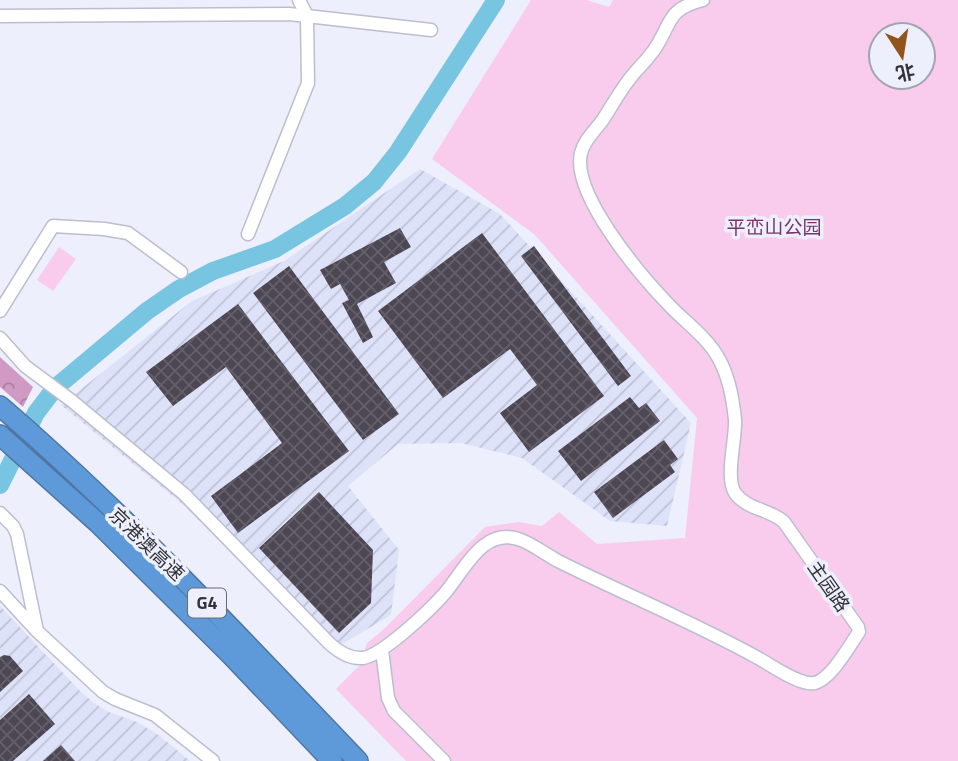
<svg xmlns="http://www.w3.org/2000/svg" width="958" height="761" viewBox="0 0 958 761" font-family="'Titillium Web','Noto Sans SC',sans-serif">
<defs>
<pattern id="industrial-furrows" width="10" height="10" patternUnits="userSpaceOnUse" patternTransform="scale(1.75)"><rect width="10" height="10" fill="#dee2f9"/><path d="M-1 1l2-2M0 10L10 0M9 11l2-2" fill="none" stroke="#bfc2d6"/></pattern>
<pattern id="forest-crowns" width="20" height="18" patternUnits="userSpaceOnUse" patternTransform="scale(1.75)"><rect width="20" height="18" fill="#d19ac4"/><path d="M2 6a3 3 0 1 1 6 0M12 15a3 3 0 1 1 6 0" fill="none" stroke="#aa7ea0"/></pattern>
<pattern id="building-cross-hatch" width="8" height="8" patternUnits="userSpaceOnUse" patternTransform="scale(1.75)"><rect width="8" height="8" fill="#4d4753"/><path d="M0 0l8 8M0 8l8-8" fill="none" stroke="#64606a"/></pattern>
</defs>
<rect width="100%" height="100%" fill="#edeffc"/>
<path fill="url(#industrial-furrows)" d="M 420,169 L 500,214 L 691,423 L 667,526 L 610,521 L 522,458 L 461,443 L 398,444 L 348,486 L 399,550 L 391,615 L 332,650 L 180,502 L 61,405 L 192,301 L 284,261 Z
M 0,606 L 80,691 L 94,703 L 109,712 L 137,722 L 160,736 L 190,761 L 0,761 Z"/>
<path fill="url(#forest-crowns)" d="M 0,357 L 33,387 L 23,407 L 0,387 Z"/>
<path fill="#f9ccee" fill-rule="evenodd" d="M 531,0 L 587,0 L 609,7 L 613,0 L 958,0 L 958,761 L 406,761 L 336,689 L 360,665 L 367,643 L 383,630 L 485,527 L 519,522 L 542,526 L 559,512 L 597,544 L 685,538 L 697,418 L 535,235 L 432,159 ZM 881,35 L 923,35 L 923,77 L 881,77 Z
M 59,247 L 76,259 L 53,291 L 37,280 Z"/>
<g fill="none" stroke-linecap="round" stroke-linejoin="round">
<path stroke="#78c5e1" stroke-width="18" d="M 0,485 L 36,413 L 55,388 L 147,311 L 179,289 L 213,271 L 275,249 L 345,206 L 374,182 L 398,152 L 496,0"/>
</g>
<path fill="url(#building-cross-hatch)" d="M 400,228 L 411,247 L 384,262 L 396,283 L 357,304 L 373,337 L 363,343 L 342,303 L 349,300 L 340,284 L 331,289 L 320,270 Z
M 482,233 L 604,396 L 529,452 L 500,413 L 537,385 L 510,349 L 443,398 L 378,311 Z
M 534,246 L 631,376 L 618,386 L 521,256 Z
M 289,266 L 399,414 L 363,440 L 253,293 Z
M 238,304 L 349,451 L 238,533 L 211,496 L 282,443 L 226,367 L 173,406 L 146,372 Z
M 630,397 L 639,408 L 646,403 L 660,421 L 581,481 L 558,451 Z
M 664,440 L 678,459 L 670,465 L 675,472 L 613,518 L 594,492 Z
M 319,492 L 373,550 L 371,603 L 339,633 L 259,548 Z
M 4,655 L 10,656 L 23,671 L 0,692 L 0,657 Z
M 29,694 L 55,724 L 13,761 L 0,761 L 0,720 Z
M 61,745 L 75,761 L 43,761 Z"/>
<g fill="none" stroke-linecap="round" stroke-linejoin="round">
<defs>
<path id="minor" d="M 0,16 L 289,14 L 431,30
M 248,234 L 308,83 L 307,16 L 299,0
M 0,311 L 53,226 L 104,229 L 128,233 L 181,272
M 0,338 L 25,366 L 72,401 L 184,494 L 330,644 C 339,652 351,659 363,658 C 383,655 431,609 445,593 C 464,571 483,525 521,540 C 534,545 545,554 558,561 C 624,594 693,622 758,658 C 771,665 800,686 815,683 C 832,678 849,646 859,632 L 858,627 L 784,522 C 770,509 747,510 735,493 C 725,478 736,439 735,420 C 733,399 729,377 719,359 C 708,338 685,322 669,305 C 641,276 571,194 581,153 C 584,139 597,129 604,118 C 615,101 623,85 637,70 C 643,64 649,57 654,50 C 672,24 666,9 703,0
M 0,513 L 13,526 L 17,534 L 37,631
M 0,591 L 37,631 L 103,692 L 115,699 L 155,715 L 213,761
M 382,650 L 388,698 L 394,711 L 444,761"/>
<path id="highway" d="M 0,406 C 128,516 242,640 358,761
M 0,435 L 98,523 L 230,654 L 332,761"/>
</defs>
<use href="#minor" stroke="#bcbece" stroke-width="15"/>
<use href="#highway" stroke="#4f76a2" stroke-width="22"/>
<use href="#minor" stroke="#fff" stroke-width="12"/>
<use href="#highway" stroke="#5e9ada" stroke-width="19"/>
</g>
<g text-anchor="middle" stroke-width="7" stroke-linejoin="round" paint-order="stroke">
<rect fill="#edeffc" stroke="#6a6b74" stroke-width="2" x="188" y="588.5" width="38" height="29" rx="5"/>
<g font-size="18" font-weight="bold" fill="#323339">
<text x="207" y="609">G4</text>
</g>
<g font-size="19" fill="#77356b" stroke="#edeffc">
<text x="774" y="234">平峦山公园</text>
</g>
<g font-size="19" fill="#323339" stroke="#edeffc">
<text transform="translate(147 544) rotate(44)" y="7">京港澳高速</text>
<text transform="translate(829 586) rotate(55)" y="7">主园路</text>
</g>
</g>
<g transform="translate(902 56) rotate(168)"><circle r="33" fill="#edeffc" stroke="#a2a4ae" stroke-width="2"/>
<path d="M0-5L12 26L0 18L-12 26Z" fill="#92541a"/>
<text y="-10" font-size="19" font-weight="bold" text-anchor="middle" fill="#323339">北</text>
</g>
</svg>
